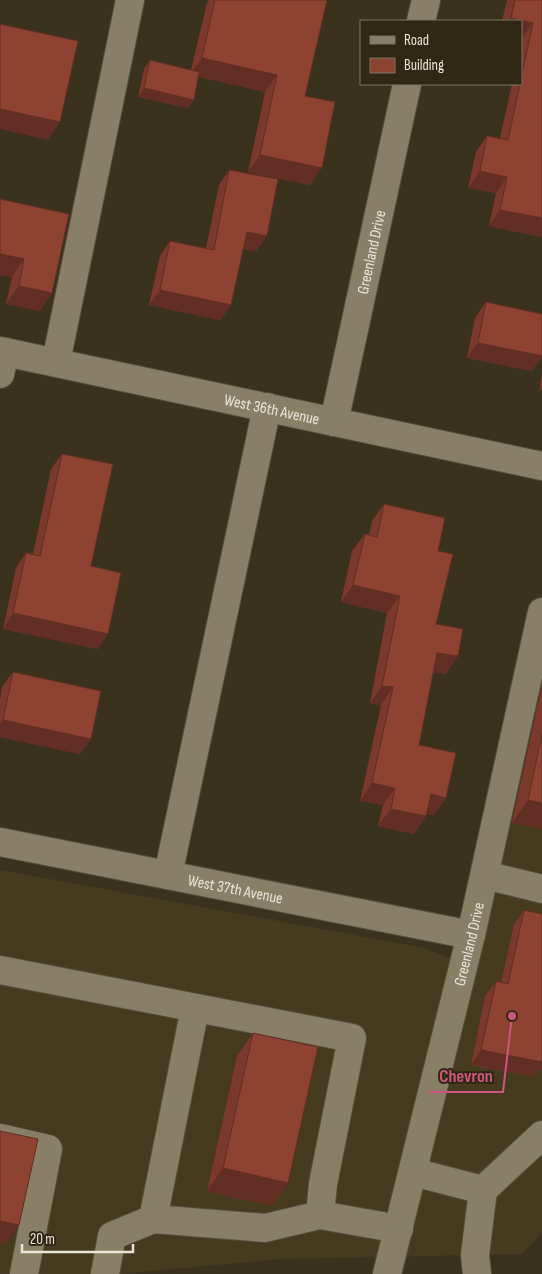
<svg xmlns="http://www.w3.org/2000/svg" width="542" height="1274" viewBox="0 0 542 1274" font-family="'Sofia Sans Condensed',sans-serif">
<rect width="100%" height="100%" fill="#3b321d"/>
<path fill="#463b1f" d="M 542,650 L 542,1233 L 522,1254 L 281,1259 L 120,1274 L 0,1274 L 0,870 L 421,947 L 472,966 Z"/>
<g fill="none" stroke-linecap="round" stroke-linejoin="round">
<defs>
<g id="minor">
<path d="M 421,21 L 426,0"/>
<path id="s1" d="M 0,351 L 542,466"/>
<path d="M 56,362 L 130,0"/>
<path d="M 0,374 L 5,352"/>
<path id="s2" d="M 334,422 L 407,84"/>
<path id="s3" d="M 0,842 L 471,935"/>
<path d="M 168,875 L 267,407"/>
<path d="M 485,875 L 542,889"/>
<path d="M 0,970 L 352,1038 L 323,1184 L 320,1215"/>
<path d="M 0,1138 L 48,1149 L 24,1274"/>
<path d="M 413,1172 L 483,1190"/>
<path d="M 153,1219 L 195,1008"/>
<path d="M 105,1274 L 112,1236 L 153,1219 L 265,1228 L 320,1215 L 399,1229"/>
<path id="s4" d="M 387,1274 L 471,935 L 542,612"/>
<path d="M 477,1274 L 475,1255 L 483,1190 L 542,1135"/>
</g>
</defs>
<use href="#minor" stroke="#564f3d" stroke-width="30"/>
<use href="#minor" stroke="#897f67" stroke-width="28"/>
</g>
<path fill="#7a392b" d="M 209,0 L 327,0 L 305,96 L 310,185 L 248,172 L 265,92 L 198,76 L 188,108 L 138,97 L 144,69 L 150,60 L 191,70 L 207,3 Z
M 507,0 L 542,0 L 542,237 L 489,226 L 496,193 L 468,188 L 476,152 L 487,136 L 500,138 L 512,84 L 521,84 L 521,21 L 502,21 Z
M 229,170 L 267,236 L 256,251 L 243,249 L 231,305 L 220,320 L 149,305 L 160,256 L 170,241 L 206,248 L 219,185 Z
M 69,214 L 40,311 L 6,304 L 12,277 L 0,275 Z
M 486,302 L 532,371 L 467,358 L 475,318 Z
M 542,374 L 542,391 L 539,390 Z
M 62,454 L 91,566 L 98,649 L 3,629 L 16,568 L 26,553 L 33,554 L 51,469 Z
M 384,504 L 438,551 L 436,624 L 446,674 L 433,672 L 419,745 L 446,798 L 434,815 L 427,814 L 414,834 L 378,826 L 383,805 L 360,801 L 381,705 L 370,703 L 387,613 L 341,602 L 352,551 L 365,534 L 369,535 L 372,521 Z
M 13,672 L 91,739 L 80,754 L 0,737 L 0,699 L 2,687 Z
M 542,685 L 542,829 L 512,823 Z
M 524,910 L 542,914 L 542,1070 L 538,1069 L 533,1077 L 471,1065 L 485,996 L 496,981 L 501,983 L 514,925 Z
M 253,1033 L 288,1183 L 272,1206 L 207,1191 L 237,1056 Z"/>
<path fill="#632e23" d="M 511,18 L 533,23 L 521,39 L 521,21 L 508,21 Z
M 202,58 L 277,75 L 265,92 L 190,75 Z
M 144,88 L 194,100 L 188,108 L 138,97 Z
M 0,109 L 60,122 L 48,140 L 0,129 Z
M 260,155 L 322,168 L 310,185 L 248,172 Z
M 480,171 L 507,177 L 496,193 L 468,188 Z
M 500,210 L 542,218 L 542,237 L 489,226 Z
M 247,232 L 267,236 L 256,251 L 236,247 Z
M 0,254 L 24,259 L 12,277 L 0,275 Z
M 19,286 L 52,293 L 40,311 L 6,304 Z
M 160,290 L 231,305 L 220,320 L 149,305 Z
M 478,343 L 542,356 L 542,357 L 532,371 L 467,358 Z
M 542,385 L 542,391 L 539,390 Z
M 353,585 L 400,596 L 387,613 L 341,602 Z
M 13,613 L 108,634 L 98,649 L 3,629 Z
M 437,653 L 458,656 L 446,674 L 425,670 Z
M 382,686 L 393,687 L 381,705 L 370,703 Z
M 3,720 L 91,739 L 80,754 L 0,737 L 0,725 Z
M 372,783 L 395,788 L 383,805 L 360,801 Z
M 431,794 L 446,798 L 434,815 L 419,812 Z
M 528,800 L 542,803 L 542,829 L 512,823 Z
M 391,809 L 426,816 L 414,834 L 378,826 Z
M 481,1050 L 542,1058 L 542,1070 L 538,1069 L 533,1077 L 471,1065 Z
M 223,1168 L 288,1183 L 272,1206 L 207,1191 Z
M 0,1221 L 19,1225 L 5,1245 L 0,1244 Z"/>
<path fill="#8e4232" stroke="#632e23" d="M 215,0 L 327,0 L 305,96 L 335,102 L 322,168 L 260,155 L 277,75 L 202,58 Z
M 515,0 L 542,0 L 542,218 L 500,210 L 507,177 L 480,171 L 487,136 L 508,140 L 520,84 L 521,84 L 521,79 L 533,23 L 511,18 Z
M 0,24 L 78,41 L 60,122 L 0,109 Z
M 150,60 L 199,72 L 194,100 L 144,88 Z
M 229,170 L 278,179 L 267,236 L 247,232 L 231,305 L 160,290 L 170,241 L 214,250 Z
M 0,199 L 69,214 L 52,293 L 19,286 L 24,259 L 0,254 Z
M 486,302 L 542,314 L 542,356 L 478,343 Z
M 62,454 L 113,464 L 91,566 L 121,573 L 108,634 L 13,613 L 26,553 L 40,556 Z
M 384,504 L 445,518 L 438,551 L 453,554 L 436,624 L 463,629 L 458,656 L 437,653 L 419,745 L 456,753 L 446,798 L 431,794 L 426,816 L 391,809 L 395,788 L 372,783 L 393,687 L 382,686 L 400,596 L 353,585 L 365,534 L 377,537 Z
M 13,672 L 101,691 L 91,739 L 3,720 Z
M 542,735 L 542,803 L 528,800 Z
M 524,910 L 542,914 L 542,1062 L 481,1050 L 496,981 L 508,984 Z
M 253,1033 L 318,1047 L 288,1183 L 223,1168 Z
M 0,1131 L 38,1139 L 19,1225 L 0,1221 Z"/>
<g text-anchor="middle" stroke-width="4" stroke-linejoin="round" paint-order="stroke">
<g font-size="16" fill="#eae5d8" stroke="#312814">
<text dy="6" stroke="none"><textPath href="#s2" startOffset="174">Greenland Drive</textPath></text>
<text dy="6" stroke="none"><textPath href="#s1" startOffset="278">West 36th Avenue</textPath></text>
<text dy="6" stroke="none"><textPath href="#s3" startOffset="240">West 37th Avenue</textPath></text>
<text dy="6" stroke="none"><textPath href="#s4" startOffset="340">Greenland Drive</textPath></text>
</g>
</g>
<path fill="none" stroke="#ce5680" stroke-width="2" d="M512 1016L503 1092H429"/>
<circle fill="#ce5680" stroke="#312814" stroke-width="2" cx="512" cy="1016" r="5"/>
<g font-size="18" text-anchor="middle" font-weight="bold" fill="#ce5680" stroke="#312814" stroke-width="4" stroke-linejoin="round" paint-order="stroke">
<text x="466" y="1082">Chevron</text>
</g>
<rect x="360" y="20" width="162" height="65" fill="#312814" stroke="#7b7462"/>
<rect x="370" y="36" width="25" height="8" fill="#897f67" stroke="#7b7462"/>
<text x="404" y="45" font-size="15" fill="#eae5d8">Road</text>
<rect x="370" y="58" width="25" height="15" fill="#8e4232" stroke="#7b7462"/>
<text x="404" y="70" font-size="15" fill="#eae5d8">Building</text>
<path d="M22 1244v8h111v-8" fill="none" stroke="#eae5d8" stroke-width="2.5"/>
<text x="30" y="1244" font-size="15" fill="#eae5d8" stroke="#312814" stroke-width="4" paint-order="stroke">20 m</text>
</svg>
